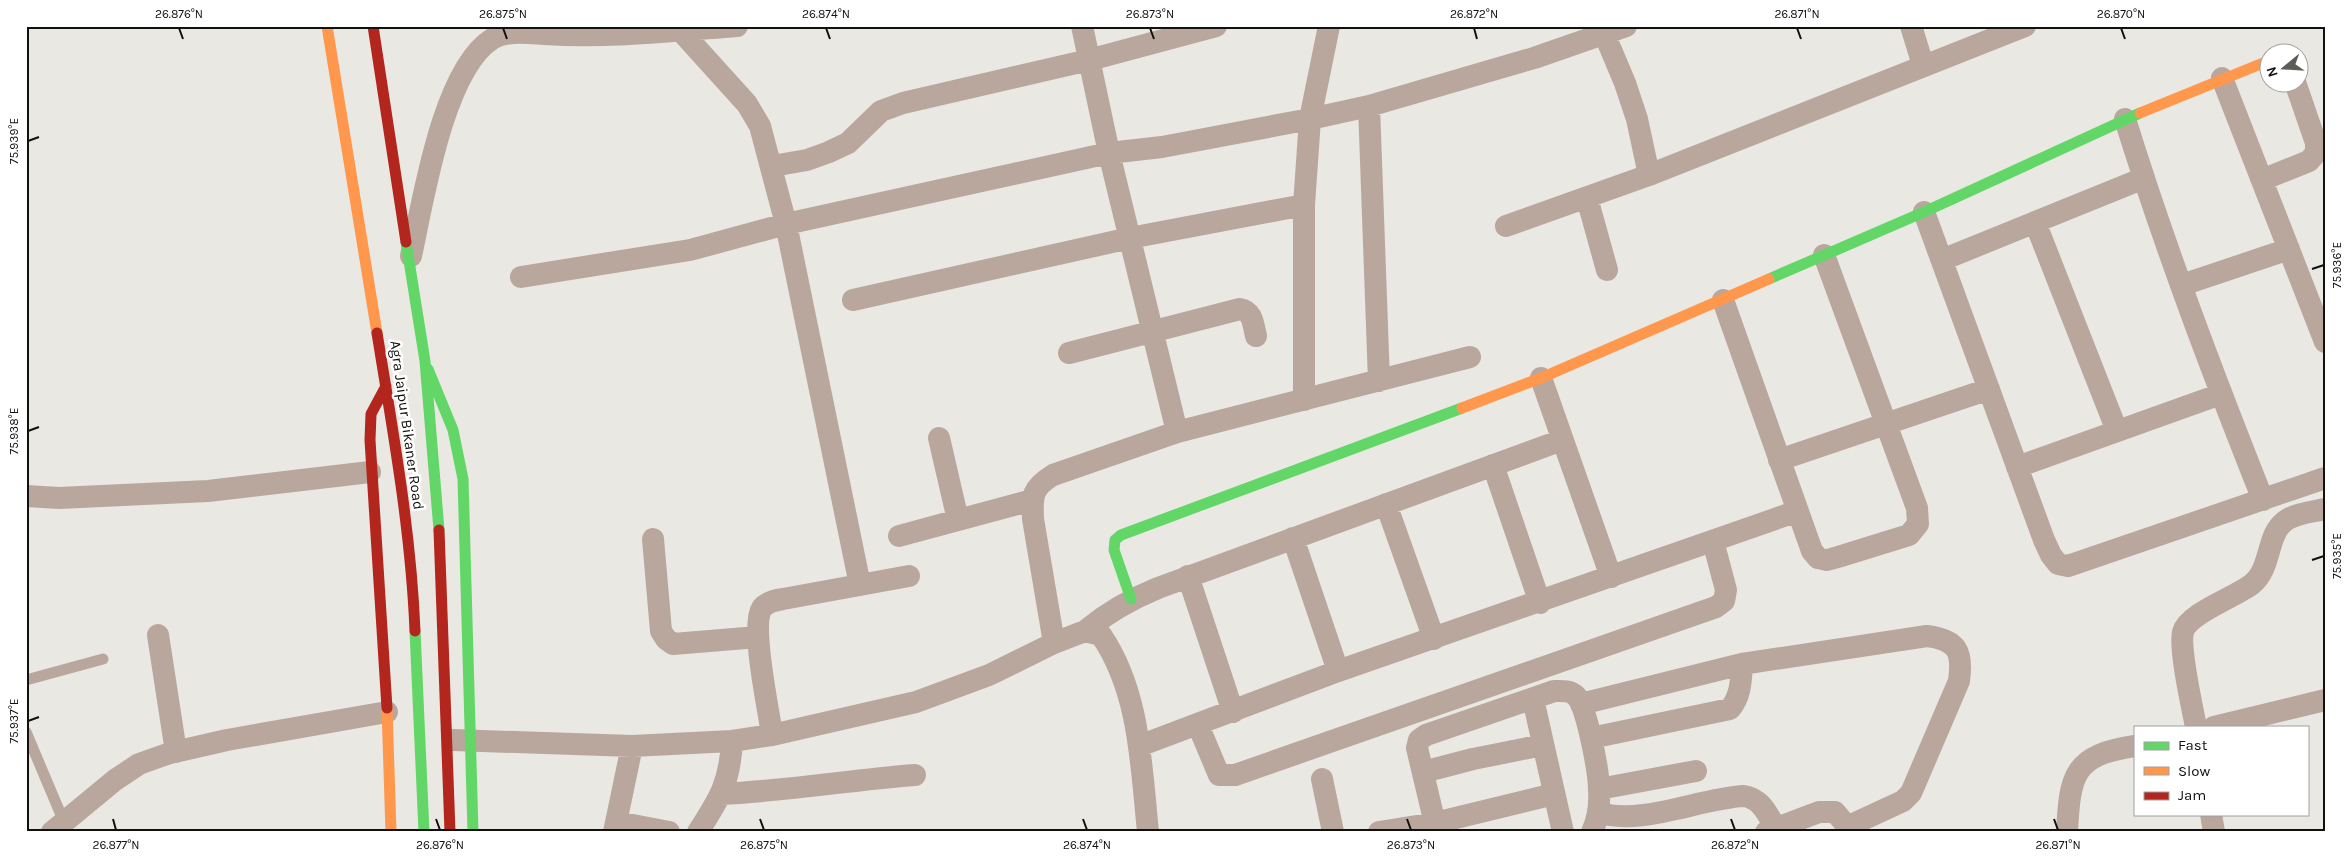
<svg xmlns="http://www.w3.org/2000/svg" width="2351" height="858" viewBox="0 0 2351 858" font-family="Karla,sans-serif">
<rect width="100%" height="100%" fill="#eae8e3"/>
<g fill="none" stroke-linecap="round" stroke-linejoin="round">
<path stroke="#b9a79e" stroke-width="11" d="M 26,680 L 103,659
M 26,732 L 64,822"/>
<path stroke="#b9a79e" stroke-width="22" d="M 1082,26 L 1109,153 L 1177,432
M 1601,26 L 1625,83 L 1637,119 L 1649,175
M 1911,26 L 1923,65
M 681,31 L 747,104 L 760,126 L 786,224 L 860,585
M 2222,78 L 2325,342
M 1369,106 L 1379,381
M 2125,119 C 2165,248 2213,374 2263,500
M 772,166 L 807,160 L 829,152 L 848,143 L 881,111 L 903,103 L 1089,60 L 1216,26
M 2262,180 L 2309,161 L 2316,153 L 2316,143 L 2295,82
M 1587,198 L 1607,270
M 1924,212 L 2044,540 L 2051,555 L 2058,564 L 2068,566 L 2325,478
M 2035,222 L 2117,431
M 1506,226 L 1649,175 L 2025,26
M 411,256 C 423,201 443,70 492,39 C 506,30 528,33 544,34 C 609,38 673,31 737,26
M 1942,260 L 2144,178
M 521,277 L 690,250 L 786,224 L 1109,153 L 1162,147 L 1310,119 L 1369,106 L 1534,58 L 1626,26
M 2182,285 L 2289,249
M 853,300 L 1130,238 L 1304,205
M 1723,300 L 1812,551 L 1818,558 L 1827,560 L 1838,557 L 1909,535 L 1918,524 L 1917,508 L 1824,255
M 1069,353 L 1240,309 C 1253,311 1253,324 1256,336
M 1541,378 L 1611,577
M 1304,400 L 1304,205 L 1310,119 L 1329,26
M 939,438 L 958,520
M 1779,460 L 1989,389
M 1493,465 L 1540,603
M 2017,467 L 2221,394
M 26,496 L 59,498 L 208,491 L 370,472
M 1386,504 L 1434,639
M 899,536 L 1032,500
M 1293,538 L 1338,671
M 653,539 L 661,631 L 666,639 L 673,644 L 758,637
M 1188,576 L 1233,712
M 1085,631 C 1108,612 1131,599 1158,588 L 1562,440
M 158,635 L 176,752
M 1054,643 L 1033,519 C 1032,495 1032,488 1053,475 L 1177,432 L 1470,357
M 1533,699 L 1563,832
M 1581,704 L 1742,664 L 1927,636 C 1958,640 1963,652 1959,681 L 1911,793 L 1903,801 L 1849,826
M 1198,725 L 1219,775 L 1235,775 L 1716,607 L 1724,601 L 1726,590 L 1713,541
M 2196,727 C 2192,706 2179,649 2183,632 C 2188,613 2236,597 2252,584 C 2272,568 2266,535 2285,521 C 2296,513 2312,512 2325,509
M 2214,727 L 2325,700
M 772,735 C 769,711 750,626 762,608 C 767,602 776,600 783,599 L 909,576
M 1591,738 L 1730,709 C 1741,696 1741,680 1742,664
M 453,740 L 632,746 L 732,741 L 772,735 L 916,702 L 989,675 L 1054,643 L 1085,631 L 1101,635 C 1140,692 1141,765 1148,832
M 1139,746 L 1338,671 L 1798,511
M 1423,772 L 1473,759 L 1543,745
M 1322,779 L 1333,832
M 1599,789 L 1696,771
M 721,794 C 786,791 850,780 915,775
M 1598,812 C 1639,827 1700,798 1744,796 C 1762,799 1767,814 1776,828
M 2211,814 L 2214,832
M 617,822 L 669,832
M 52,832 L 115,780 L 139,764 L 170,753 L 227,740 L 387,712
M 614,832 L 632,746
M 698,832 C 720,798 730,782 732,741
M 1379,832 L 1435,823 L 1554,794
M 1437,832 L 1417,748 L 1419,740 L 1426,735 L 1554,691 C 1563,691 1570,690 1576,696 C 1587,707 1599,773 1599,790 C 1600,804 1598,819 1592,832
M 1766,832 L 1819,812 L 1835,812 L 1852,832
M 2067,832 C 2070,775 2073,755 2135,746"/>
<path stroke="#63d668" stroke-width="11" d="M 406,242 L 425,361 L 439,530
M 1769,279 L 1924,212 L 2140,113
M 428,369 L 453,430 L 463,479 L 473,832
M 1131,599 L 1114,550 L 1115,540 L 1121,535 L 1462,408
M 415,631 L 424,832"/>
<path stroke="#ff974d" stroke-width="11" d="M 327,26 L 377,333
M 2140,113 L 2268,61
M 1462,408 L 1541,378 L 1769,279
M 387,708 L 391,832"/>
<path stroke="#b3261e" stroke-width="11" d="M 373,26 L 406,242
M 377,333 C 393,432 411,531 415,631
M 386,386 L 371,414 L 370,440 L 387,708
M 439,530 L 450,832"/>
</g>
<path fill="none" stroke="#12110e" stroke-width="2" d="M 179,28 L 183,39M 503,28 L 507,39M 826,28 L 830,39M 1150,28 L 1154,39M 1474,28 L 1477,39M 1797,28 L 1801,39M 2121,28 L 2125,39M 28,141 L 39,137M 2312,269 L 2324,265M 28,431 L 39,427M 2312,560 L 2324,556M 28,721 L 39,717M 113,819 L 116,830M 436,819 L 440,830M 760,819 L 764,830M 1083,819 L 1087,830M 1407,819 L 1411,830M 1731,819 L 1735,830M 2054,819 L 2058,830"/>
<g text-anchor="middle" stroke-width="5" stroke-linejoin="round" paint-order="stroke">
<g font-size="15" fill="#12110e" stroke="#fff">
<text transform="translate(407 425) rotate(82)" y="5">Agra Jaipur Bikaner Road</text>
</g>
</g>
<rect width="2351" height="858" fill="none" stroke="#ffffff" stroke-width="55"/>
<rect x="2134" y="726" width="175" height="90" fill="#ffffff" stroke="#a0a09f"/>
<rect x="2144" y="742" width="25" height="8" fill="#63d668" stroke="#a0a09f"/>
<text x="2178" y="750" font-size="15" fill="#12110e">Fast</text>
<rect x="2144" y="767" width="25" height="8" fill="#ff974d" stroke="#a0a09f"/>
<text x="2178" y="776" font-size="15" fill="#12110e">Slow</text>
<rect x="2144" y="792" width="25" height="8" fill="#b3261e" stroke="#a0a09f"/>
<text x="2178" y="800" font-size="15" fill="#12110e">Jam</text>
<g transform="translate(2284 68) rotate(252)"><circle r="24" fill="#ffffff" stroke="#a0a09f"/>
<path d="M0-4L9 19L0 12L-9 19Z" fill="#5e5c59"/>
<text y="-8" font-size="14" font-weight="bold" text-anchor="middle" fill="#12110e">N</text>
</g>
<rect x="28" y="28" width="2296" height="802" fill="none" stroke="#12110e" stroke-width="2"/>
<g font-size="12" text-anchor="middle" fill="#12110e">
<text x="179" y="18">26.876°N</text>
<text x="503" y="18">26.875°N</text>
<text x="826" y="18">26.874°N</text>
<text x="1150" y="18">26.873°N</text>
<text x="1474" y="18">26.872°N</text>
<text x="1797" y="18">26.871°N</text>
<text x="2121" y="18">26.870°N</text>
<text transform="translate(14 141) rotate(-90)" y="4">75.939°E</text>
<text transform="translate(2337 265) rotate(-90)" y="4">75.936°E</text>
<text transform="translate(14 431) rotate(-90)" y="4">75.938°E</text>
<text transform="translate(2337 556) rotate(-90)" y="4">75.935°E</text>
<text transform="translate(14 721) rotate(-90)" y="4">75.937°E</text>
<text x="116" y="849">26.877°N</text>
<text x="440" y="849">26.876°N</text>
<text x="764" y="849">26.875°N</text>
<text x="1087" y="849">26.874°N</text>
<text x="1411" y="849">26.873°N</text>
<text x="1735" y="849">26.872°N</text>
<text x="2058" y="849">26.871°N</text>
</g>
</svg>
